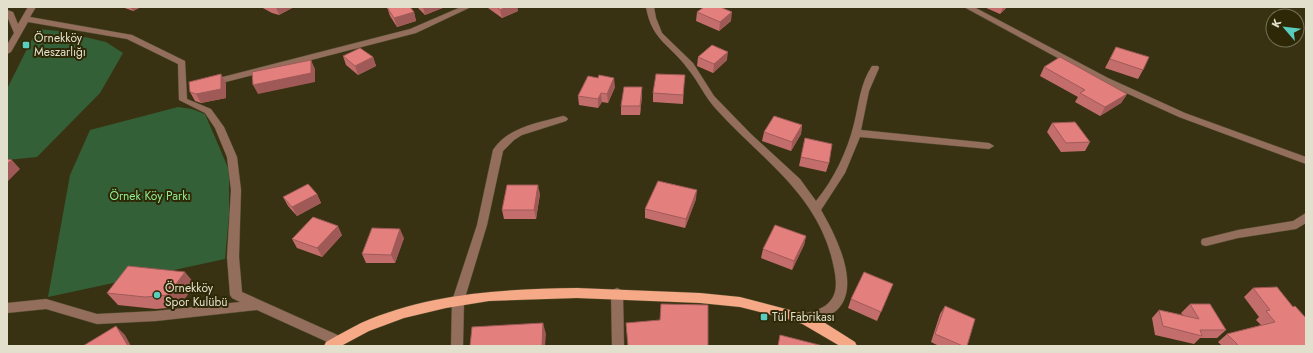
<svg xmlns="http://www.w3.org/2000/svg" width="1313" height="353" viewBox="0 0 1313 353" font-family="Jost,sans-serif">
<rect width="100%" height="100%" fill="#383212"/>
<path fill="#346037" d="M 37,29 L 59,31 L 106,42 L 123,53 L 100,93 L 37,157 L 7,160 L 7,89 Z
M 178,107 L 192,109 L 205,114 L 229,170 L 229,215 L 225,259 L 48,297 L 70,175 L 90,130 Z"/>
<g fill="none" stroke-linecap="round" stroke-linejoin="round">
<defs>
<path id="minor" d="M 28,7 L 36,7 L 30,17 L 132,35 L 185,61 L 187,99 L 211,109 L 224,127 L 237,157 L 241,190 L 239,257 L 242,292 L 342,337 L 344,341 L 342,345 L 334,345 L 257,310 L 156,321 L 97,324 L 46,309 L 7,313 L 7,303 L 46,299 L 97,314 L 156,311 L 240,302 L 232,298 L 230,295 L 227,257 L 231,190 L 227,157 L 215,128 L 205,113 L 179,100 L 178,64 L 127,39 L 28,22 L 11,52 L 7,54 L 7,45 L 14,33 L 7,16 L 7,10 L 13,12 L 18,24 Z
M 461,7 L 471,7 L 416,33 L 210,86 L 206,83 L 207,81 L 410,29 Z
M 646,7 L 654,7 L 656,18 L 662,33 L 693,63 L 714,96 L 751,134 L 800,179 L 816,201 C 834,179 847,152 854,124 C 859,104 860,84 872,66 L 878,66 L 879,68 L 869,91 L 861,130 L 989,143 L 994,146 L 989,149 L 860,137 L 845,173 L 821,210 C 835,234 862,286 837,310 C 828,318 814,321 803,324 L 799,323 L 797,319 L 799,315 C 810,312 824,310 831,300 C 838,291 836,278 834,268 C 820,195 762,160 716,109 C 704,96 699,82 688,69 C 670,44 652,41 646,7 Z
M 964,7 L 974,7 L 1108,78 L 1185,113 L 1306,157 L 1306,164 L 1179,117 L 1102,82 Z
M 563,116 L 566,117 L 568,119 L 566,121 L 522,135 L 514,140 L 503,151 L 487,225 L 464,301 L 463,346 L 451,346 L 452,301 L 477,225 L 493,150 C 508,127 538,123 563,116 Z
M 1306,213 L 1306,223 L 1296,229 L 1238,238 L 1206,246 L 1202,245 L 1201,242 L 1202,239 L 1238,230 L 1293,221 Z
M 617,288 L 621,290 L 623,293 L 624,346 L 612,346 L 611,293 L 613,290 Z"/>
<path id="major" d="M 577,288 L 700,293 L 740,297 L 805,314 L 825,323 L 855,342 L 857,346 L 840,346 L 799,322 L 740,307 L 700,303 L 577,298 L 489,301 L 446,308 L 404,318 L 369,331 L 341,346 L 324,346 L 326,342 C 337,336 349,329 361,323 C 428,293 504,289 577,288 Z"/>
</defs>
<use href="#minor" stroke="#534e30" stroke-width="1"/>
<use href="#major" stroke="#534e30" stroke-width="1"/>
<use href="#minor" fill="#946e5d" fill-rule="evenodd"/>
<use href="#major" fill="#f6a986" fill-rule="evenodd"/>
</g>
<path fill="#c36e6c" d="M 122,7 L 141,7 L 133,11 Z
M 261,7 L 292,7 L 292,8 L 279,15 L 272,13 Z
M 387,7 L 414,12 L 416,21 L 397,27 L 390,16 Z
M 417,7 L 445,7 L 425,15 Z
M 488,7 L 517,7 L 518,11 L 502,18 L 488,8 Z
M 984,7 L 1007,7 L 1000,14 Z
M 697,12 L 731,21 L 719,31 L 696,21 Z
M 1116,47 L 1143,70 L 1138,79 L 1105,68 Z
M 343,56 L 373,57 L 376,66 L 358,75 L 346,65 Z
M 698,57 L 727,60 L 713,73 L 697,66 Z
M 1044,67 L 1127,94 L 1121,103 L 1100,116 L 1075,102 L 1078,97 L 1040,76 Z
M 226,83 L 226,98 L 201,103 L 195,101 L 190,92 Z
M 684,84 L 683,104 L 653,102 L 653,93 Z
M 615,87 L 608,103 L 602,102 L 598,108 L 579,105 L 578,96 Z
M 642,96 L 640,115 L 621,115 L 621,106 Z
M 1052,123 L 1090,142 L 1085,151 L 1061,152 L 1047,132 Z
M 802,125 L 801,134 L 791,151 L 762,141 L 764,132 Z
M 805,138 L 829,163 L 826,172 L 799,166 Z
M 317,194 L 321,203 L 297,216 L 288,206 L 283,197 Z
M 540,194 L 536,219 L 504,219 L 502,210 Z
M 696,199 L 685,228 L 645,218 L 645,209 Z
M 342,235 L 322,257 L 297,248 L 292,239 Z
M 806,236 L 804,245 L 792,270 L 761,258 L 763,249 Z
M 404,238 L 395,263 L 366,263 L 362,254 Z
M 195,284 L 179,307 L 156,309 L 118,305 L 107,293 Z
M 893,284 L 877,321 L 848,308 L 851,299 Z
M 1253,288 L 1306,346 L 1222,346 L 1218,342 L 1227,334 L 1261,325 L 1256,320 L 1259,317 L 1244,297 Z
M 1190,304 L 1226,330 L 1217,338 L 1200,338 L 1194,344 L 1155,335 L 1152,318 L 1159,310 L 1183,315 L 1181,313 Z
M 945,306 L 967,346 L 939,346 L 931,342 L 940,314 Z"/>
<path fill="#9f5a58" d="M 130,7 L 141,7 L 133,11 Z
M 276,7 L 292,7 L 292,8 L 279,15 Z
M 423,7 L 445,7 L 425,15 Z
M 506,7 L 517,7 L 518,11 L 502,18 L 500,10 Z
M 1003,7 L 1007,7 L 1000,14 Z
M 414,12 L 416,21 L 397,27 L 394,18 Z
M 732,12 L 731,21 L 719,31 L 720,22 Z
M 728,52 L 727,60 L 713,73 L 714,64 Z
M 373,57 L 376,66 L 358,75 L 355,66 Z
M 311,60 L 315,69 L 315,82 L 258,94 L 253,85 Z
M 221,74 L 226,83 L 226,98 L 201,103 L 196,94 Z
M 614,78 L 615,87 L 608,103 L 607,94 Z
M 642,87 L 642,96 L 640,115 L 640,106 Z
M 601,93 L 602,102 L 598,108 L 598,99 Z
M 1127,94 L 1121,103 L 1100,116 L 1105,107 Z
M 802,125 L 801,134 L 791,151 L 792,142 Z
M 12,160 L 20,169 L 7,182 L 7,164 Z
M 538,185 L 540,194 L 536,219 L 534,210 Z
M 697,190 L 696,199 L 685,228 L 686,219 Z
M 317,194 L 321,203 L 297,216 L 292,207 Z
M 338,226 L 342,235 L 322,257 L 317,248 Z
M 400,229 L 404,238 L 395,263 L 391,255 Z
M 806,236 L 804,245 L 792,270 L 794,261 Z
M 185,272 L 195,284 L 179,307 L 168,295 Z
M 543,323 L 546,334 L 545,346 L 542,346 Z
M 116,326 L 125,335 L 131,346 L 128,346 Z"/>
<path fill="#e3807e" stroke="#9f5a58" d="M 387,7 L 410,7 L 414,12 L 394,18 Z
M 497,7 L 506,7 L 500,10 Z
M 704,7 L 720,7 L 732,12 L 720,22 L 697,12 Z
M 712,45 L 728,52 L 714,64 L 698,57 Z
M 1116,47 L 1149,57 L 1143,70 L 1110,59 Z
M 360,48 L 373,57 L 355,66 L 343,56 Z
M 1060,57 L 1127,94 L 1105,107 L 1080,93 L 1085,90 L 1044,67 Z
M 311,60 L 311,73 L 253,85 L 252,72 Z
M 221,74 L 221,89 L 196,94 L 190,92 L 189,82 Z
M 656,74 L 685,75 L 683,95 L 653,93 Z
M 599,75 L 614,78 L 607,94 L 601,93 L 598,99 L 578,96 L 588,76 L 598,78 Z
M 624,87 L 642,87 L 640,106 L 621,106 Z
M 774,116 L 802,125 L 792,142 L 764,132 Z
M 1075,122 L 1090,142 L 1066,143 L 1052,123 Z
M 805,138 L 832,144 L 829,163 L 801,157 Z
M 7,159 L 12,160 L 7,164 Z
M 658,181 L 697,190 L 686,219 L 645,209 Z
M 308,184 L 317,194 L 292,207 L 283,197 Z
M 507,185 L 538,185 L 534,210 L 502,210 Z
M 313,217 L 338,226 L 317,248 L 292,239 Z
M 775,225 L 806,236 L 794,261 L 763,249 Z
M 372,228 L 400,229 L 391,255 L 362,254 Z
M 128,266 L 185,272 L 168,295 L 145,297 L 107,293 Z
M 864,272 L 893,284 L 881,312 L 851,299 Z
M 1277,287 L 1293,307 L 1295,306 L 1305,317 L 1306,317 L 1306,346 L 1239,346 L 1227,334 L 1275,322 L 1266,311 L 1270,310 L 1253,288 Z
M 661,304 L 708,305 L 708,346 L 628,346 L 626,323 L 660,320 Z
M 1190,304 L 1210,304 L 1226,330 L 1200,330 L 1202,336 L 1163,326 L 1159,310 L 1199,319 Z
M 945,306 L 975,319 L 967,346 L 963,346 L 935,334 Z
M 543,323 L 542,346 L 470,346 L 472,327 Z
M 116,326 L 128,346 L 83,346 Z
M 780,335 L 823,346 L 778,346 Z"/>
<g fill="#59cebe" stroke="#2e2807" stroke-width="1.5">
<rect x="22" y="41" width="8" height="8" rx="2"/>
<circle cx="157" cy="295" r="4"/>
<rect x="760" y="313" width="8" height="8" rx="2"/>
</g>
<g text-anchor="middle" stroke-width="4" stroke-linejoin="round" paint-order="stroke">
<g font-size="12" fill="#e2dfcd" stroke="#2e2807" text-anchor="start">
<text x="34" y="42">Örnekköy<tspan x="34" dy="14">Meszarlığı</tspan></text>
<text x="165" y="292">Örnekköy<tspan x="165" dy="14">Spor Kulübü</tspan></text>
<text x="772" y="321">Tül Fabrikası</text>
</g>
<g font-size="12" fill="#8eed93" stroke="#2e2807">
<text x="150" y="200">Örnek Köy Parkı</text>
</g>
</g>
<rect width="1313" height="353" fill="none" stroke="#e2dfcd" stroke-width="16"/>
<g transform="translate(1285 28) rotate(298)"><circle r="19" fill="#2e2807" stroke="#767156"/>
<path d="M0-3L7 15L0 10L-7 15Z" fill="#59cebe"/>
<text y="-6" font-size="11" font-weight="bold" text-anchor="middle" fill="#e2dfcd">K</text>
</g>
</svg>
